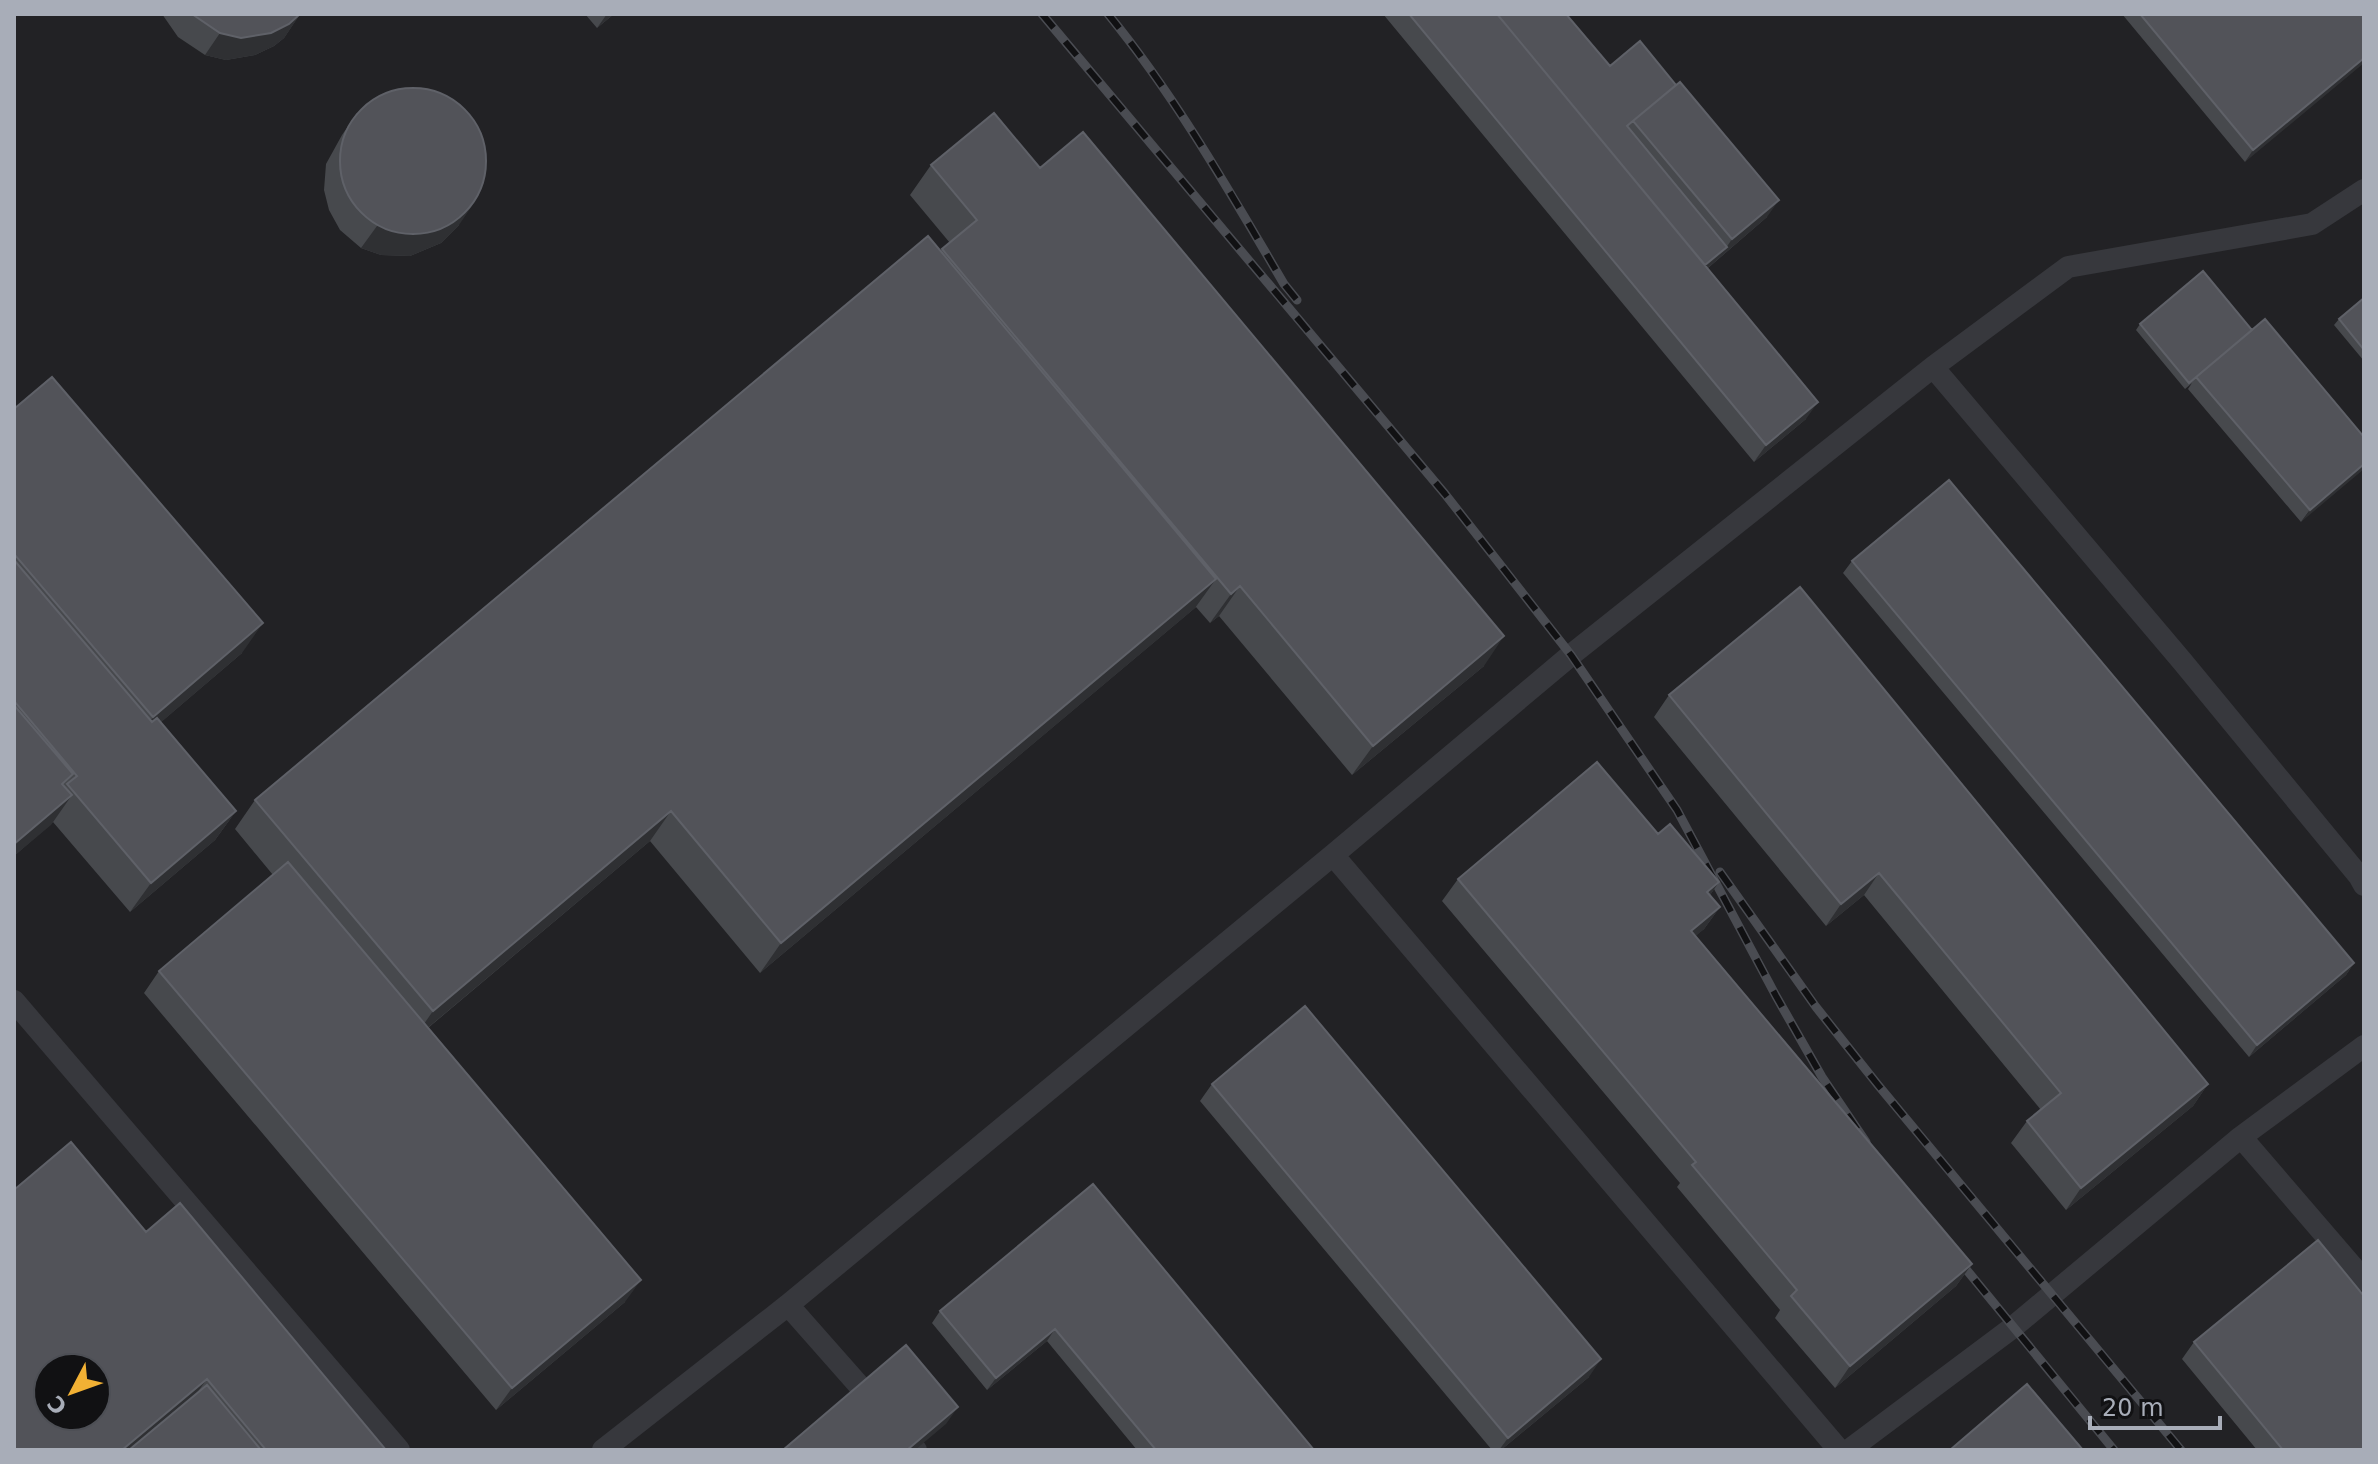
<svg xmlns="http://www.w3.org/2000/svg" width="2378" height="1464" viewBox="0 0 2378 1464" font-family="'DejaVu Sans',sans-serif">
<rect width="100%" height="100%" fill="#161618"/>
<path fill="#222225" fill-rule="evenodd" d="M 14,14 L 2364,14 L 2364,1450 L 14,1450 ZM 48,1368 L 96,1368 L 96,1416 L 48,1416 Z"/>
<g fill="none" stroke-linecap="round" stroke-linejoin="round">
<path stroke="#37383d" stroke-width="22" d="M 1933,367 L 2068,267 L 2312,224 L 2364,190
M 1333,855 L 1839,1450
M 14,1001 L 399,1450
M 2241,1137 L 2364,1280
M 788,1305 L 916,1450
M 603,1450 L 788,1305 L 1333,855 L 1571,655 L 1933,367 L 2182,661 L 2359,876 L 2364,885
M 1849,1450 L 2012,1328 L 2241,1137 L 2364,1046"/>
<defs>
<path id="rail" d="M 1042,14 L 1445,494 L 1571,655 L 1677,810 L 1776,996 L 1822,1077 L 1866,1142
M 1108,14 C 1176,97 1230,192 1284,284 L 1297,300
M 1720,872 L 1816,1007 L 1878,1085 L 2181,1450
M 1952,1252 L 2114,1450"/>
</defs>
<use href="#rail" stroke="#4a4c52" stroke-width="9"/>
<use href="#rail" stroke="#111113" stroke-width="6" stroke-dasharray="18" stroke-linecap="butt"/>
</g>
<path fill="#47494d" d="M 162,14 L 300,14 L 284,38 L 274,46 L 255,55 L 226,60 L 205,55 L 178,37 Z
M 585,14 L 614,14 L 597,28 Z
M 1383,14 L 1566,14 L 1610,66 L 1767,217 L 1708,268 L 1806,419 L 1754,462 Z
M 2122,14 L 2364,14 L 2245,162 Z
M 357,113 L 459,225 L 441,243 L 410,256 L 381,255 L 361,248 L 340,230 L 329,210 L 324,190 L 326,164 L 342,135 Z
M 931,165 L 1040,168 L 1484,666 L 1352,775 L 1219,616 L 1210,623 L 1196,607 L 760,973 L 650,841 L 428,1028 L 625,1302 L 496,1410 L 144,993 L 159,971 L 273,875 L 235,829 L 255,800 L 950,243 L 910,195 Z
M 2364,298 L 2364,361 L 2334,325 L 2339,319 Z
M 2140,324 L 2252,330 L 2364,437 L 2301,522 L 2188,389 L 2192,383 L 2185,389 L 2136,330 Z
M 14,409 L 242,653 L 161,722 L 236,811 L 215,840 L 130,912 L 53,822 L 14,856 Z
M 1852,561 L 2354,963 L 2346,975 L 2249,1057 L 1843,573 Z
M 1669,695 L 2208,1084 L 2193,1106 L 2066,1210 L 2011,1143 L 2027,1121 L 2041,1110 L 1864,895 L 1826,926 L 1654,717 Z
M 1658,834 L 1719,882 L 1710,895 L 1720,907 L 1704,929 L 1695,936 L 1972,1264 L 1956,1286 L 1835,1388 L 1775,1318 L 1780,1310 L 1677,1187 L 1680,1183 L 1442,901 L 1458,879 Z
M 1212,1084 L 1589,1377 L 1501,1450 L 1492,1450 L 1200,1101 Z
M 1093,1184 L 1314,1450 L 1137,1450 L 1047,1341 L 987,1390 L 932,1323 L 940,1311 Z
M 146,1232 L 386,1450 L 14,1450 Z
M 2194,1342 L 2364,1450 L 2257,1450 L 2182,1359 Z"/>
<path fill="#2f3033" d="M 607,14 L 614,14 L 597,28 Z
M 299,16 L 284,38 L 274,46 L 255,55 L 226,60 L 205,55 L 220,33 Z
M 2364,58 L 2364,63 L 2245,162 L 2253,150 Z
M 1779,200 L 1767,217 L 1695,279 L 1703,267 L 1726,248 L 1732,239 Z
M 474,203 L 459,225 L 441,243 L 410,256 L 381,255 L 361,248 L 377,226 Z
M 1818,402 L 1806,419 L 1754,462 L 1766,445 Z
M 2364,464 L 2364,469 L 2301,522 L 2310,510 Z
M 1216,579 L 1195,608 L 760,973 L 781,943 Z
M 1240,586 L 1219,616 L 1210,623 L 1231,594 Z
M 263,623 L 242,653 L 132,747 L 153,717 Z
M 1504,636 L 1484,666 L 1352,775 L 1373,746 Z
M 72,795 L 51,825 L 14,856 L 14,844 Z
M 236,811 L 215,840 L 130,912 L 151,883 Z
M 671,811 L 650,841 L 412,1041 L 433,1011 Z
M 1879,873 L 1864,895 L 1826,926 L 1841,904 Z
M 1719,882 L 1704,904 L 1707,892 Z
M 1720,907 L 1704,929 L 1676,953 L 1691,931 Z
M 2354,963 L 2346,975 L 2249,1057 L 2257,1045 Z
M 2208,1084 L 2193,1106 L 2066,1210 L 2081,1188 Z
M 1972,1264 L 1956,1286 L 1835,1388 L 1850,1366 Z
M 641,1280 L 625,1302 L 496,1410 L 512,1388 Z
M 1055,1329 L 1047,1341 L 987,1390 L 996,1378 Z
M 1601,1359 L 1589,1377 L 1501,1450 L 1499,1450 L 1508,1438 Z
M 207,1379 L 186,1408 L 136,1450 L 122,1450 Z
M 958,1407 L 946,1424 L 915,1450 L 907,1450 Z"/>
<path fill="#525359" stroke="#5f6168" stroke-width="2" fill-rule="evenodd" d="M 192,14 L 300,14 L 289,24 L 271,33 L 241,38 L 220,33 Z
M 1409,14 L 1497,14 L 1818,402 L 1766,445 Z
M 1497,14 L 1566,14 L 1610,66 L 1640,41 L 1676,85 L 1627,126 L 1727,247 L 1705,265 Z
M 2140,14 L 2364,14 L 2364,58 L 2253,150 Z
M 1680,82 L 1779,200 L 1732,239 L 1633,121 Z
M340 161a73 73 0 1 1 146 0a73 73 0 1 1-146 0Z
M 994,113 L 1040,168 L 1083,132 L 1504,636 L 1373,746 L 1240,586 L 1231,594 L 942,249 L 977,220 L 931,165 Z
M 928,236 L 1216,579 L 781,943 L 671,811 L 433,1011 L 255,800 Z
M 2203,271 L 2252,330 L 2189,383 L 2140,324 Z
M 2364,298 L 2364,350 L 2339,319 Z
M 2265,319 L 2364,437 L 2364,464 L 2310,510 L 2196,377 Z
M 52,377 L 263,623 L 153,717 L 14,554 L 14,409 Z
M 1949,480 L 2354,963 L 2257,1045 L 1852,561 Z
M 14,560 L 152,722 L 157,718 L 236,811 L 151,883 L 67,784 L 77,776 L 14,701 Z
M 1800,587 L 2208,1084 L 2081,1188 L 2027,1121 L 2061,1093 L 1879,873 L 1841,904 L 1669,695 Z
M 14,705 L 73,774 L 62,784 L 72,795 L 14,844 Z
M 1597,762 L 1658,834 L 1670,824 L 1719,882 L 1707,892 L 1720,907 L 1691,931 L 1972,1264 L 1850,1366 L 1791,1296 L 1797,1290 L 1692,1165 L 1696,1162 L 1458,879 Z
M 288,862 L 641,1280 L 512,1388 L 159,971 Z
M 1305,1006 L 1601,1359 L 1508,1438 L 1212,1084 Z
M 71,1142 L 146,1232 L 180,1203 L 386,1450 L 266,1450 L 207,1379 L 122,1450 L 14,1450 L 14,1190 ZM 48,1368 L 96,1368 L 96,1416 L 48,1416 Z
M 1093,1184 L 1314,1450 L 1156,1450 L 1055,1329 L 996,1378 L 940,1311 Z
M 2318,1240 L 2364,1296 L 2364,1450 L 2283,1450 L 2194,1342 Z
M 906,1345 L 958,1407 L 907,1450 L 783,1450 Z
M 2027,1384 L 2083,1450 L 1950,1450 Z
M 207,1385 L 261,1450 L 129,1450 Z"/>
<rect width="2378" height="1464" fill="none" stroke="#a8adb8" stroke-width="32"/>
<g transform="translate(72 1392) rotate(229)"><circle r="38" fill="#111113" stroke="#4d4f55" stroke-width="2"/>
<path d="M0-6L14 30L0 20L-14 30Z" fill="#f2b134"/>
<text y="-12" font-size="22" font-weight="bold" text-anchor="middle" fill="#a8adb8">С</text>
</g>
<path d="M2090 1416v12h130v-12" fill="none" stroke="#a8adb8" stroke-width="4"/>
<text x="2102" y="1416" font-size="24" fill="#a8adb8" stroke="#111113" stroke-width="6" paint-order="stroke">20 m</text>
</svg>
